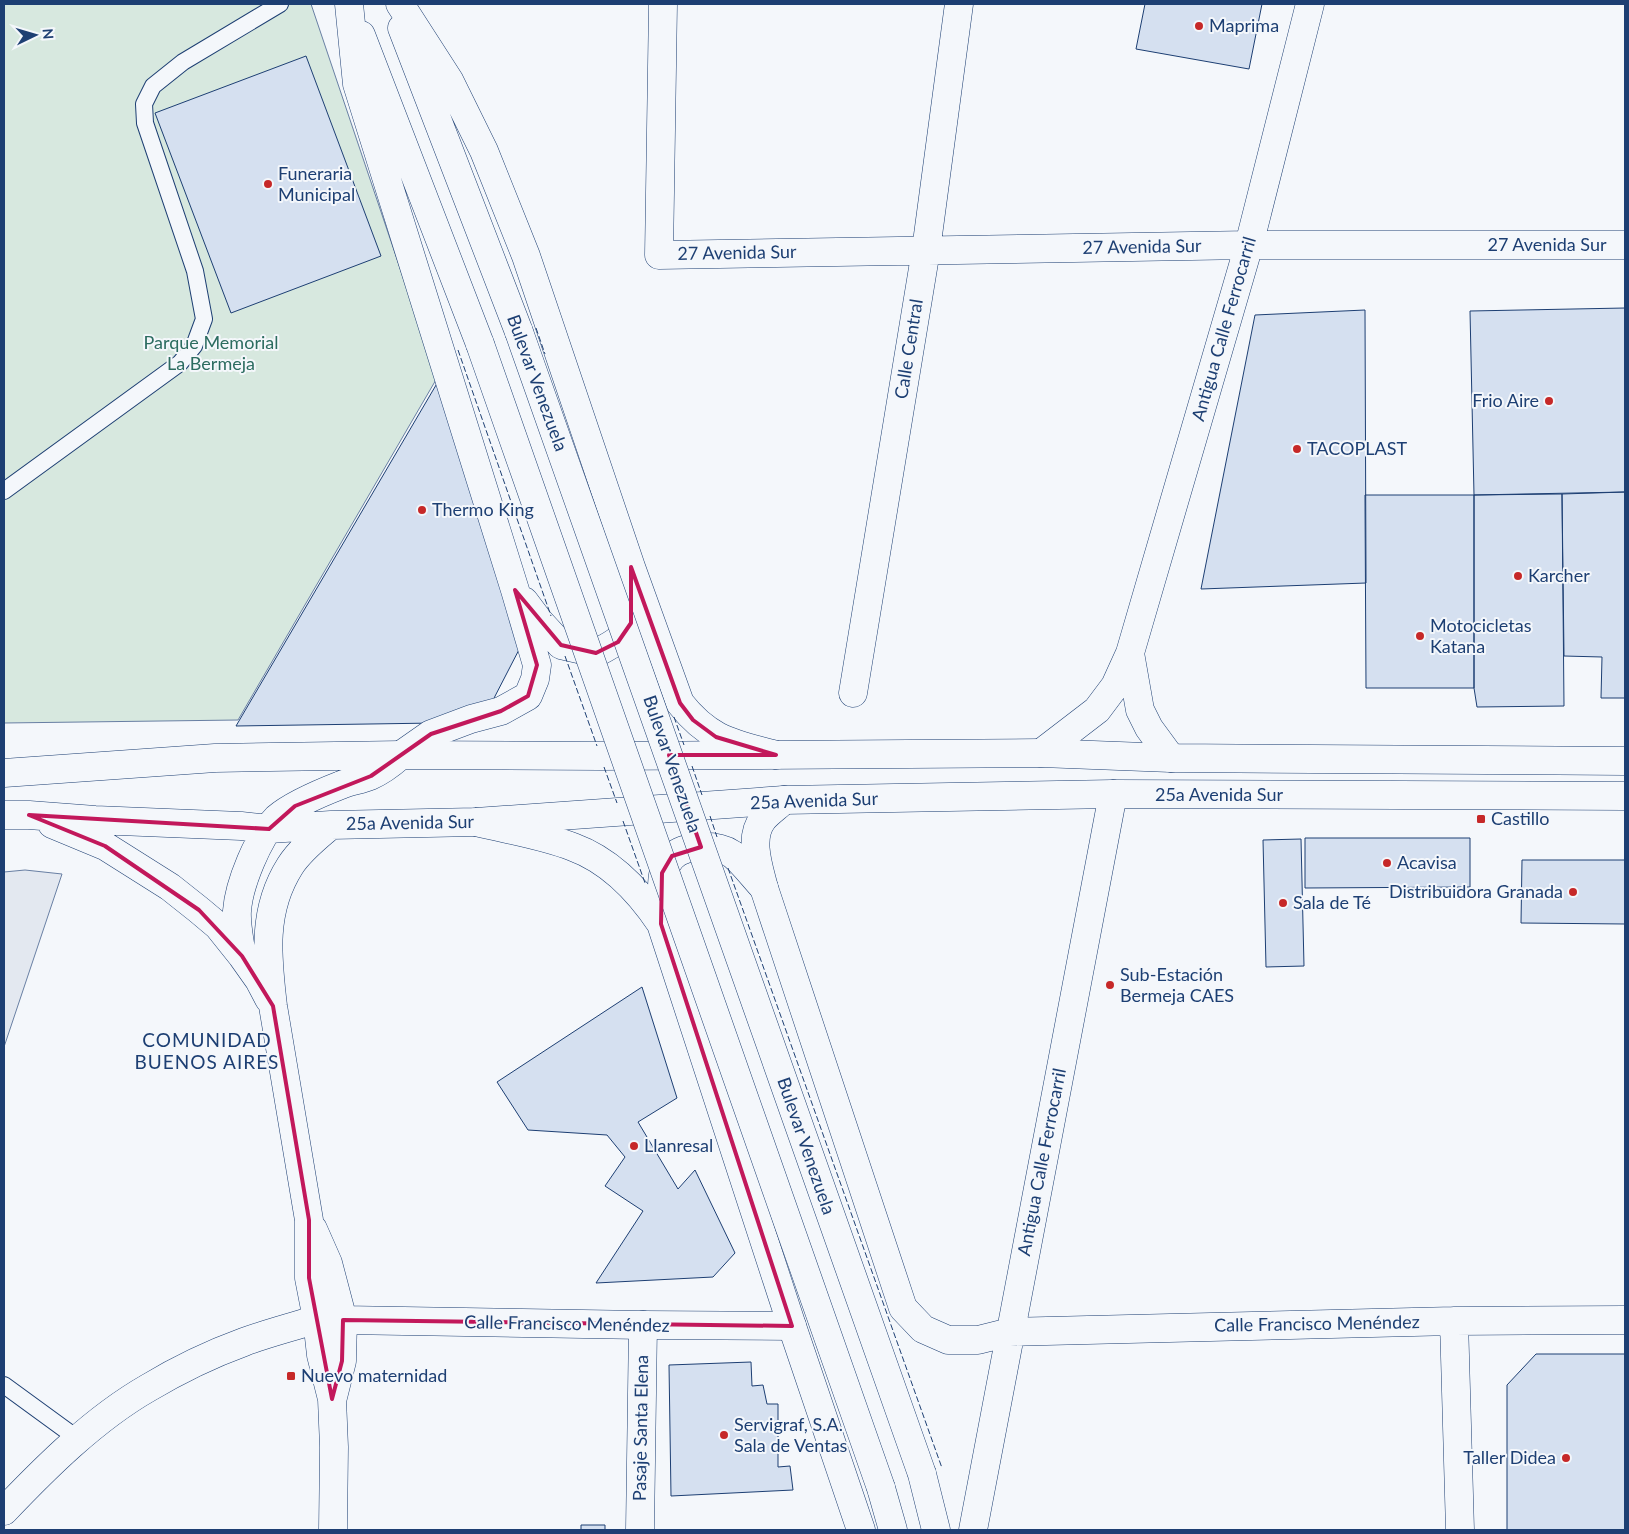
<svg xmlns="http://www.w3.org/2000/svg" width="1629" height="1534" viewBox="0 0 1629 1534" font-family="Lato,sans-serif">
<rect width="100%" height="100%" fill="#f4f7fb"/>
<path fill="#d7e8df" stroke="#687fa3" d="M 4,4 L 311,4 L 437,378 L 238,720 L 4,723 Z"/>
<path fill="#e3e8f0" stroke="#687fa3" d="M 25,870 L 62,874 L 4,1047 L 4,872 Z"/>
<path fill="#d5e0f0" stroke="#1d3f73" d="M 1145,4 L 1262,4 L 1249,69 L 1136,49 Z
M 306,56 L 381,256 L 231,313 L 155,113 Z
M 1625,308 L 1625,492 L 1474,495 L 1470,311 Z
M 1365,310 L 1366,583 L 1201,589 L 1255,315 Z
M 439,380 L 524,640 L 492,702 L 436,723 L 236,726 Z
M 1625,492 L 1625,698 L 1601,698 L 1602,657 L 1564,656 L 1562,494 Z
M 1562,494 L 1564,706 L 1477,707 L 1474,688 L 1474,495 Z
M 1365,495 L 1474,495 L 1474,688 L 1366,688 Z
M 1305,838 L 1470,838 L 1470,887 L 1305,888 Z
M 1301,839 L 1304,966 L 1266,967 L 1263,840 Z
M 1522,860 L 1625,860 L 1625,924 L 1521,923 Z
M 642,987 L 677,1098 L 638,1122 L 678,1189 L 695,1170 L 735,1253 L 713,1277 L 596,1283 L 643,1211 L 605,1186 L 625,1157 L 607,1135 L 528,1130 L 497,1082 Z
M 1536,1354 L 1625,1354 L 1625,1530 L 1507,1530 L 1507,1385 Z
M 751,1362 L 752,1386 L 763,1385 L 767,1404 L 778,1404 L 778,1467 L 790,1466 L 793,1490 L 671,1496 L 669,1365 Z
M 581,1525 L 605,1525 L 605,1530 L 581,1530 Z"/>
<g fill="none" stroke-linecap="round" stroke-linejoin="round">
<defs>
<path id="service" d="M 4,491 L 180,363 L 194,346 L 204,319 L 195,271 L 145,123 L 144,104 L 153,86 L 183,62 L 280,4
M 4,1385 L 78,1439"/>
<path id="minor" d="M 663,4 L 659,255 L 1249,245 L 1625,245
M 1130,653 L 1140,710 L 1149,728 L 1171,758
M 853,693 L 926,250 L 959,4
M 1041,753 L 1097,710 L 1115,686 L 1130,653 L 1249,245 L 1310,4
M 784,800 C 778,806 769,812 763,819 C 748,838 759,868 764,888 L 903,1308 L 923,1329 L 948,1340 L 978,1340 L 1010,1332 L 1454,1321 L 1625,1320
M 1454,1321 L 1460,1530
M 640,1530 L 643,1325
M 973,1530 L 1113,794"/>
<path id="tertiary" d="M 4,773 L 215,758 L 401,755 L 601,756 L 1041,753 L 1171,758 L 1625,761
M 4,815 L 29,815 L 95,820 L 241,826 L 269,829 L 331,825 L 476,822 L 784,800 L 1113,794 L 1625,796
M 52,824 L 105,846 L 170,887 L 199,910 L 218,926 L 242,956 L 259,980 L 269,999
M 331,825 C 317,837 300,850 290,866 C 262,910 267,956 273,1006 L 309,1220 L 309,1278 L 317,1319 L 321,1355 L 332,1399 L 334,1447 L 333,1530
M 242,956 C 240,942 236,925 237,911 C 239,884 258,837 277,818 C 292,805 323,792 341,785 C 350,781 361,780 370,776 C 382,771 392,763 401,755
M 313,1229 L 328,1263 L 343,1320 L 342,1361 L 333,1397
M 343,1320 L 643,1325 L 792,1326
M 4,1511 C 46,1467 94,1419 148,1388 C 178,1370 211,1354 244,1342 C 268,1333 293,1327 317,1319"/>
<path id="trunk" d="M 349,4 L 357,84 L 515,590 L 537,665 L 535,679 L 528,696 L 501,711 L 471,719 L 431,734 L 401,755
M 400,4 L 449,80 L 484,151 L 526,256 L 631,567 L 680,703 C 709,740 732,743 776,755
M 402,28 L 519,332
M 361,35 L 480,344
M 524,601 L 539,621 L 561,645 L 596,653 C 616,643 630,636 631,612
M 476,822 C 508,830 542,835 573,847 C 611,861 639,891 661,924 L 792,1326 L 861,1530
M 662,889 C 662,878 663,866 672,857 C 685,844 717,844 732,854 C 742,861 755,879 764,888
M 922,1474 L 936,1530
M 881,1488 L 893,1530"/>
</defs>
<use href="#service" stroke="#1d3f73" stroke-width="18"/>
<use href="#minor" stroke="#1d3f73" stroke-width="29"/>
<use href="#tertiary" stroke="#1d3f73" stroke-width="29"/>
<use href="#trunk" stroke="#1d3f73" stroke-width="29"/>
<use href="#service" stroke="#f4f7fb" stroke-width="16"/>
<use href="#minor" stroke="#f4f7fb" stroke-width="28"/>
<use href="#tertiary" stroke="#f4f7fb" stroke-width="28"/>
<use href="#trunk" stroke="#f4f7fb" stroke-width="28"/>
<defs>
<path id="trunk-bridge" d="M 519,332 L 922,1474
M 480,344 L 881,1488"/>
</defs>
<use href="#trunk-bridge" stroke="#1d3f73" stroke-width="29" stroke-linecap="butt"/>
<use href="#trunk-bridge" stroke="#f4f7fb" stroke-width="28"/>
<path stroke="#1d3f73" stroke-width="1" stroke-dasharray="6 2.5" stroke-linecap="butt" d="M 536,328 L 545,354
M 458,350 L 551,616
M 565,656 L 597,746
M 674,717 L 684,745
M 692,766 L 702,795
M 604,767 L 617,803
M 710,816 L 717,837
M 623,821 L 645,883
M 728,868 L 942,1468"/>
</g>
<path fill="none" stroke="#c2185b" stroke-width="4" stroke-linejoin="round" d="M 631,567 L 680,703 L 693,720 L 716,737 L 776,755 L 669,755 L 701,847 L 672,856 L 662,873 L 661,924 L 792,1326 L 343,1320 L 342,1361 L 332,1399 L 309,1278 L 309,1220 L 273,1006 L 242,956 L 199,910 L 105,846 L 29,815 L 269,829 L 295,806 L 371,776 L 431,734 L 501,711 L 528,696 L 537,665 L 515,590 L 561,645 L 596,653 L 618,642 L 631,623 Z"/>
<g fill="#c62828" stroke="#f4f7fb" stroke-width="2">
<circle cx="1199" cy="26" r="5"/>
<circle cx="268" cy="184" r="5"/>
<circle cx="1549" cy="401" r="5"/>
<circle cx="1297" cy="449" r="5"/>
<circle cx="422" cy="510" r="5"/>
<circle cx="1518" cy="576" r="5"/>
<circle cx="1420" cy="636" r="5"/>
<rect x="1476" y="814" width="10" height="10" rx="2.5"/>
<circle cx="1387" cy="863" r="5"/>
<circle cx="1573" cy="892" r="5"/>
<circle cx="1283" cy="903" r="5"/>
<circle cx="1110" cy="985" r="5"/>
<circle cx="634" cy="1146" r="5"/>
<rect x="286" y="1371" width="10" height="10" rx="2.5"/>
<circle cx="724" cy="1435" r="5"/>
<circle cx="1566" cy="1458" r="5"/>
</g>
<g text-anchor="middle" stroke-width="4" stroke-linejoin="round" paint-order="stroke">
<g font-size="18" fill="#1d3f73" stroke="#f4f7fb" text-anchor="start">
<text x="1209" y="32">Maprima</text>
<text x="278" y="180">Funeraria<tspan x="278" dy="21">Municipal</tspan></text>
<text x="1539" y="407" text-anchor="end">Frio Aire</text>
<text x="1307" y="455">TACOPLAST</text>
<text x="432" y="516">Thermo King</text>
<text x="1528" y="582">Karcher</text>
<text x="1430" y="632">Motocicletas<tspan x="1430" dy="21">Katana</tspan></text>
<text x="1491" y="825">Castillo</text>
<text x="1397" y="869">Acavisa</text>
<text x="1563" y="898" text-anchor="end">Distribuidora Granada</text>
<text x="1293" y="909">Sala de Té</text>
<text x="1120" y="981">Sub-Estación<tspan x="1120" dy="21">Bermeja CAES</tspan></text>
<text x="644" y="1152">Llanresal</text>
<text x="301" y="1382">Nuevo maternidad</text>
<text x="734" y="1431">Servigraf, S.A.<tspan x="734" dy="21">Sala de Ventas</tspan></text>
<text x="1556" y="1464" text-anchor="end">Taller Didea</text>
</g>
<g font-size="18" fill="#1d3f73" stroke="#f4f7fb">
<text x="1547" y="251">27 Avenida Sur</text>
<text transform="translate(1142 247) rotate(-1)" y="6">27 Avenida Sur</text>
<text transform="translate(737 253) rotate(-1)" y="6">27 Avenida Sur</text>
<text transform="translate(1224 329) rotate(-74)" y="6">Antigua Calle Ferrocarril</text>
<text transform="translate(909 349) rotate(-81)" y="6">Calle Central</text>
<text transform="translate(537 383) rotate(70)" y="6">Bulevar Venezuela</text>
<text transform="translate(672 764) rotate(71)" y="6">Bulevar Venezuela</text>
<text x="1219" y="801">25a Avenida Sur</text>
<text transform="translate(814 801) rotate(-2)" y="6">25a Avenida Sur</text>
<text transform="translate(410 823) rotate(-1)" y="6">25a Avenida Sur</text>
<text transform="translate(806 1146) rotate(71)" y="6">Bulevar Venezuela</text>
<text transform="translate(1042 1162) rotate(-79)" y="6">Antigua Calle Ferrocarril</text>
<text transform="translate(567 1324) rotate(1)" y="6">Calle Francisco Menéndez</text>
<text transform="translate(1317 1324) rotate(-1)" y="6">Calle Francisco Menéndez</text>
<text transform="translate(641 1428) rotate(-89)" y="6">Pasaje Santa Elena</text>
</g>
<g font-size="18" fill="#2c6c60" stroke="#f4f7fb">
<text x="211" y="349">Parque Memorial<tspan x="211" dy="21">La Bermeja</tspan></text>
</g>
<g font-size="19" letter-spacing="1" fill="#1d3f73" stroke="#f4f7fb">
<text x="207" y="1047">COMUNIDAD<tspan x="207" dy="22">BUENOS AIRES</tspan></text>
</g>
</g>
<rect width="1629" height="1534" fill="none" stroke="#1d3f73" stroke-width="10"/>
<g transform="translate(35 35) rotate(85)" stroke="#f4f7fb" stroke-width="4" paint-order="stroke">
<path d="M0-4L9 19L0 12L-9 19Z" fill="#1d3f73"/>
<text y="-8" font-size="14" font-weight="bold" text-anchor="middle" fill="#1d3f73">N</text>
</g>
</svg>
